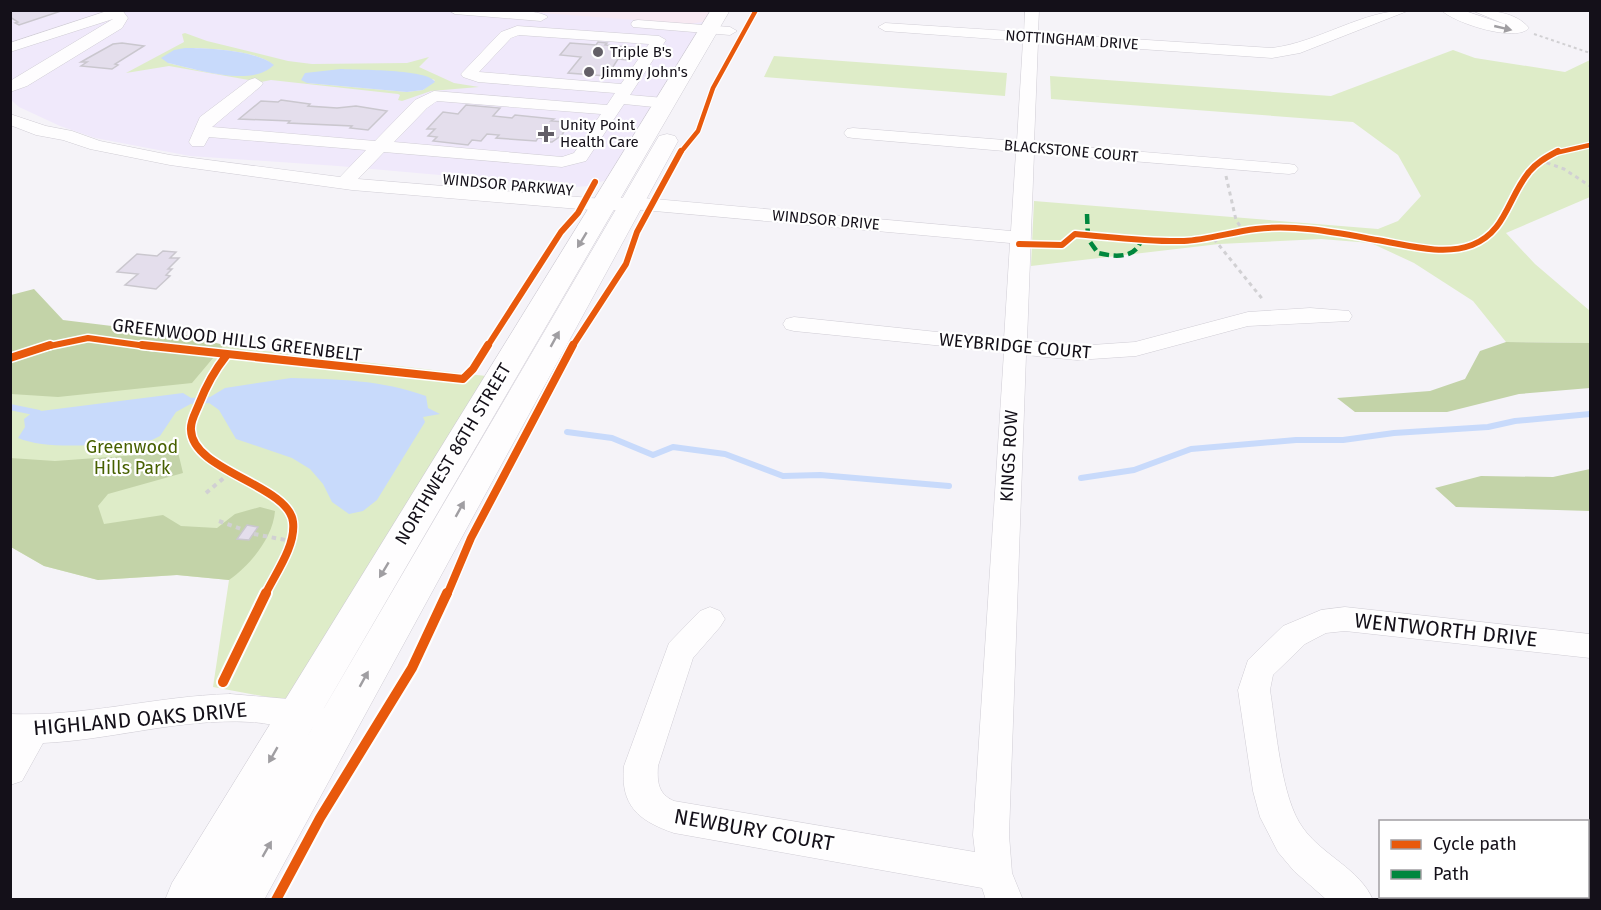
<svg xmlns="http://www.w3.org/2000/svg" width="1601" height="910" viewBox="0 0 1601 910" font-family="'Fira Sans',sans-serif">
<rect width="100%" height="100%" fill="#f5f3f8"/>
<path fill="#f0e9fb" d="M 10,11 L 713,11 L 609,179 L 589,186 L 574,187 L 338,166 L 190,156 L 95,138 L 60,126 L 19,107 L 11,100 Z"/>
<path fill="#f7e9f2" d="M 516,11 L 713,11 L 707,21 L 690,24 Z"/>
<path fill="#deecc8" fill-rule="evenodd" d="M 185,33 L 207,41 L 288,61 L 312,64 L 407,63 L 429,57 L 419,67 L 454,83 L 479,87 L 431,91 L 402,101 L 398,100 L 400,95 L 398,94 L 271,80 L 261,82 L 169,66 L 126,73 L 184,42 L 182,34 ZM 195,48 C 214,49 259,51 273,65 C 251,87 195,69 168,63 ZM 406,73 L 435,80 L 423,90 L 407,92 L 307,83 Z
M 1453,50 L 1475,58 L 1565,72 L 1590,60 L 1590,197 L 1506,233 L 1535,264 L 1590,311 L 1590,343 L 1506,342 L 1473,301 L 1414,263 L 1371,243 L 1321,239 L 1219,244 L 1031,266 L 1034,201 L 1378,229 L 1398,221 L 1421,196 L 1398,155 L 1353,122 L 1051,99 L 1050,76 L 1331,96 Z
M 774,56 L 1007,73 L 1005,96 L 764,77 Z
M 11,322 L 486,376 L 289,701 L 213,687 L 229,580 L 177,575 L 98,580 L 44,566 L 11,547 Z"/>
<path fill="#c3d3a8" d="M 34,289 L 63,320 L 185,335 L 224,345 L 192,383 L 58,397 L 11,394 L 11,295 Z
M 1506,342 L 1590,343 L 1590,388 L 1519,394 L 1447,412 L 1355,412 L 1337,398 L 1430,391 L 1465,379 L 1480,351 Z
M 178,452 L 183,473 L 108,494 L 98,506 L 104,524 L 163,515 L 181,526 L 217,528 L 235,514 L 260,507 L 275,511 C 273,538 250,565 229,580 L 177,575 L 98,580 L 44,566 L 11,547 L 10,458 L 55,461 Z
M 1590,469 L 1590,511 L 1456,507 L 1435,488 L 1481,476 L 1553,477 Z"/>
<path fill="#c8dafb" d="M 185,48 C 208,48 255,50 274,65 C 251,88 197,69 168,63 L 161,58 L 174,50 Z
M 341,69 C 358,70 429,69 435,82 L 423,90 L 407,92 L 307,83 L 301,80 L 305,73 Z
M 291,378 C 337,379 382,380 426,396 L 428,408 L 440,414 L 423,417 L 425,422 L 377,500 L 363,511 L 349,514 L 332,502 L 323,484 L 310,469 L 292,458 L 236,439 L 219,410 L 205,400 L 225,388 Z
M 183,393 L 196,401 L 176,412 L 160,436 L 152,440 C 115,443 51,452 18,438 L 25,427 L 24,419 L 33,412 Z"/>
<g fill="none" stroke-linecap="round" stroke-linejoin="round">
<path stroke="#c8dafb" stroke-width="6" d="M 189,401 L 212,400
M 10,407 L 39,413
M 567,432 L 612,438 L 653,455 L 673,447 L 725,454 L 783,476 L 820,475 L 949,486
M 1081,478 L 1134,470 L 1191,449 L 1296,440 L 1343,440 L 1394,433 L 1488,427 L 1515,421 L 1590,414"/>
</g>
<path fill="#e4deec" stroke="#cac7ce" stroke-width="1.5" d="M 10,10 L 64,10 L 19,25 L 15,23 L 18,22 L 10,17 Z
M 598,42 L 607,43 L 605,45 L 636,48 L 628,60 L 618,59 L 607,76 L 568,73 L 581,57 L 560,55 L 570,43 L 596,45 Z
M 122,43 L 144,46 L 115,64 L 118,65 L 112,69 L 81,66 L 87,62 L 81,62 L 88,58 L 113,44 Z
M 281,100 L 310,104 L 308,106 L 337,108 L 356,106 L 387,111 L 368,130 L 350,128 L 352,126 L 288,123 L 290,121 L 239,119 L 261,101 L 278,102 Z
M 466,105 L 500,108 L 493,116 L 512,118 L 515,115 L 554,119 L 551,121 L 566,122 L 564,125 L 568,125 L 562,135 L 552,142 L 545,142 L 547,139 L 538,138 L 536,141 L 496,138 L 499,135 L 487,134 L 481,141 L 472,140 L 468,145 L 433,141 L 437,137 L 428,136 L 435,129 L 427,129 L 443,112 L 458,114 Z
M 163,251 L 176,252 L 170,258 L 179,258 L 168,269 L 172,269 L 166,275 L 170,276 L 156,289 L 125,285 L 138,274 L 117,272 L 137,254 L 157,256 Z
M 247,525 L 258,527 L 249,540 L 237,539 Z"/>
<g fill="none" stroke-linecap="round" stroke-linejoin="round">
<defs>
<path id="minor" d="M 110,10 L 122,10 L 128,18 L 122,28 L 27,86 L 10,92 L 10,81 L 113,19 L 10,52 L 10,43 Z
M 448,10 C 466,10 538,7 548,17 L 541,21 L 455,14 Z
M 1025,10 L 1039,10 L 1038,33 L 1272,48 C 1320,42 1362,10 1410,10 L 1300,53 L 1272,58 L 1038,42 L 1034,143 L 1289,164 L 1295,165 L 1298,169 L 1295,173 L 1289,174 L 1034,153 L 1027,341 L 1077,346 L 1135,342 L 1248,312 L 1310,308 L 1349,311 L 1352,316 L 1349,321 L 1248,326 L 1136,356 L 1077,360 L 1026,355 L 1009,835 L 1012,873 L 1023,900 L 986,900 L 982,888 L 674,833 C 639,821 620,806 624,766 L 669,643 L 700,611 L 710,607 L 720,611 L 725,619 L 720,627 L 693,658 L 658,766 C 657,782 658,794 674,801 L 975,852 L 973,835 L 1004,352 L 794,331 L 786,329 L 783,324 L 786,319 L 794,317 L 1004,339 L 1010,243 L 632,209 L 603,211 L 352,190 L 170,165 L 90,149 L 63,140 L 36,135 L 10,125 L 10,114 L 46,126 L 72,131 L 100,141 L 170,155 L 340,177 L 366,150 L 209,137 L 204,146 L 192,146 L 189,142 L 200,117 L 249,80 L 255,78 L 263,83 L 261,86 L 212,127 L 375,141 L 415,100 L 434,91 L 607,105 L 615,93 L 478,82 L 463,77 L 461,74 L 501,32 L 517,26 L 659,36 L 666,40 L 630,95 L 664,98 L 672,103 L 664,108 L 624,104 L 586,161 L 562,167 L 384,152 L 358,179 L 603,199 L 632,197 L 1011,231 L 1016,152 L 853,138 L 847,137 L 844,133 L 847,129 L 853,128 L 1017,141 L 1023,41 L 885,31 L 878,27 L 885,23 L 1024,32 ZM 519,35 L 649,44 L 621,84 L 479,72 L 511,38 ZM 437,101 L 601,114 L 574,153 L 562,157 L 394,142 L 427,108 Z
M 1441,10 L 1462,10 L 1507,25 L 1471,10 C 1491,10 1516,12 1529,28 C 1516,43 1454,23 1441,10 Z
M 638,20 L 730,27 L 737,31 L 730,35 L 633,27 L 631,24 L 633,21 Z
M 1345,607 L 1590,634 L 1590,658 L 1345,631 L 1326,633 L 1305,644 L 1273,675 L 1270,690 C 1276,727 1281,799 1303,828 C 1322,855 1360,869 1373,900 L 1327,900 L 1294,871 L 1278,852 L 1260,817 L 1253,791 L 1238,690 L 1248,660 L 1283,626 L 1321,610 Z
M 230,694 L 311,701 L 322,705 L 327,715 L 322,725 C 301,733 273,723 250,722 C 180,718 112,740 43,743 L 22,781 L 10,785 L 10,714 C 85,717 156,696 230,694 Z"/>
<path id="major" d="M 711,10 L 730,10 L 306,739 L 656,141 L 659,136 L 667,134 L 675,136 L 678,141 L 264,900 L 165,900 L 172,883 Z"/>
</defs>
<use href="#minor" stroke="#d0cdd5" stroke-width="1"/>
<use href="#major" stroke="#d0cdd5" stroke-width="1"/>
<path stroke="#d1d0d3" stroke-width="2" stroke-dasharray="3 3" stroke-linecap="butt" d="M 1534,34 L 1590,53"/>
<path stroke="#d1d0d3" stroke-width="3" stroke-dasharray="4 4" stroke-linecap="butt" d="M 1539,160 L 1564,169 L 1590,186
M 1226,176 L 1236,220 L 1244,232
M 1214,239 L 1264,301"/>
<path stroke="#d1d0d3" stroke-width="4" stroke-dasharray="4.5 4.5" stroke-linecap="butt" d="M 206,493 L 232,471
M 219,521 L 244,530
M 254,534 L 291,541"/>
<use href="#minor" fill="#fefdfe" fill-rule="evenodd"/>
<use href="#major" fill="#fefdfe" fill-rule="evenodd"/>
<path stroke="#00873e" stroke-width="4.5" stroke-dasharray="10 4.5" stroke-linecap="butt" d="M 1087,214 L 1088,239 L 1098,253 C 1114,257 1136,259 1141,240"/>
<defs>
<path id="cycleway-far3" d="M 680,153 L 698,131 L 713,88 L 756,10
M 1555,153 L 1590,145"/>
<path id="cycleway-far2" d="M 1019,244 L 1062,245 L 1075,234 C 1111,237 1148,242 1184,241 C 1208,240 1231,232 1256,229 C 1296,224 1338,233 1377,240 C 1407,245 1443,256 1472,245 C 1506,232 1508,197 1529,172 C 1537,162 1547,157 1558,151
M 45,347 L 88,338 L 153,347
M 487,347 L 561,232 L 578,213 L 595,182
M 572,347 L 626,264 L 637,232 L 681,151"/>
<path id="cycleway-far1" d="M 142,345 L 463,379 L 473,369 L 488,345
M 226,356 C 214,371 206,386 199,404 C 196,412 190,421 191,430 C 192,471 289,485 293,522 C 296,546 275,574 265,595
M 10,358 L 50,345
M 447,595 L 471,538 L 573,345"/>
<path id="cycleway" d="M 223,682 L 266,593
M 276,900 L 320,818 L 412,668 L 447,593"/>
</defs>
<use href="#cycleway-far3" stroke="#fff" stroke-width="7"/>
<use href="#cycleway-far2" stroke="#fff" stroke-width="9"/>
<use href="#cycleway-far1" stroke="#fff" stroke-width="11"/>
<use href="#cycleway" stroke="#fff" stroke-width="14"/>
<use href="#cycleway-far3" stroke="#e8590c" stroke-width="4.5"/>
<use href="#cycleway-far2" stroke="#e8590c" stroke-width="6"/>
<use href="#cycleway-far1" stroke="#e8590c" stroke-width="8"/>
<use href="#cycleway" stroke="#e8590c" stroke-width="10"/>
</g>
<defs><path id="oneway-solid" d="M-6-.8H1V-3.2L6.5 0L1 3.2V.8H-6Z" transform="scale(1.5)"/></defs>
<g fill="#a09ea2">
<use href="#oneway-solid" transform="translate(1503 28) rotate(13)"/>
<use href="#oneway-solid" transform="translate(582 240) rotate(121)"/>
<use href="#oneway-solid" transform="translate(555 339) rotate(-61)"/>
<use href="#oneway-solid" transform="translate(460 509) rotate(-61)"/>
<use href="#oneway-solid" transform="translate(384 570) rotate(121)"/>
<use href="#oneway-solid" transform="translate(364 679) rotate(-61)"/>
<use href="#oneway-solid" transform="translate(273 755) rotate(120)"/>
<use href="#oneway-solid" transform="translate(267 849) rotate(-60)"/>
</g>
<g fill="#635f67" stroke="#fff" stroke-width="2">
<circle cx="598" cy="52" r="6"/>
<circle cx="589" cy="72" r="6"/>
<path d="M543 125h6v6h6v6h-6v6h-6v-6h-6v-6h6z"/>
</g>
<g text-anchor="middle" stroke-width="4.5" stroke-linejoin="round" paint-order="stroke">
<g font-size="15" fill="#141019" stroke="#fff">
<text transform="translate(1072 40) rotate(4)" y="5">NOTTINGHAM DRIVE</text>
<text transform="translate(1071 151) rotate(5)" y="5">BLACKSTONE COURT</text>
<text transform="translate(508 185) rotate(5)" y="5">WINDSOR PARKWAY</text>
<text transform="translate(826 220) rotate(5)" y="5">WINDSOR DRIVE</text>
</g>
<g font-size="15" fill="#141019" stroke="#fff" text-anchor="start">
<text x="610" y="57">Triple B's</text>
<text x="601" y="77">Jimmy John's</text>
<text x="560" y="130">Unity Point<tspan x="560" dy="17">Health Care</tspan></text>
</g>
<g font-size="18" fill="#141019" stroke="#fff">
<text transform="translate(237 340) rotate(7)" y="6">GREENWOOD HILLS GREENBELT</text>
<text transform="translate(1015 346) rotate(5)" y="6">WEYBRIDGE COURT</text>
<text transform="translate(453 454) rotate(-59)" y="6">NORTHWEST 86TH STREET</text>
<text transform="translate(1009 456) rotate(-87)" y="6">KINGS ROW</text>
</g>
<g font-size="18" fill="#476000" stroke="#fff">
<text x="132" y="453">Greenwood<tspan x="132" dy="21">Hills Park</tspan></text>
</g>
<g font-size="21" fill="#141019" stroke="#fff">
<text transform="translate(1446 630) rotate(6)" y="7">WENTWORTH DRIVE</text>
<text transform="translate(140 719) rotate(-5)" y="7">HIGHLAND OAKS DRIVE</text>
<text transform="translate(754 830) rotate(10)" y="7">NEWBURY COURT</text>
</g>
</g>
<rect width="1601" height="910" fill="none" stroke="#141019" stroke-width="24"/>
<rect x="1379" y="820" width="210" height="78" fill="#ffffff" stroke="#a19fa3" stroke-width="1.5"/>
<rect x="1391" y="840" width="30" height="9" fill="#e8590c" stroke="#a19fa3" stroke-width="1.5"/>
<text x="1433" y="850" font-size="18" fill="#141019">Cycle path</text>
<rect x="1391" y="870" width="30" height="9" fill="#00873e" stroke="#a19fa3" stroke-width="1.5"/>
<text x="1433" y="880" font-size="18" fill="#141019">Path</text>
</svg>
